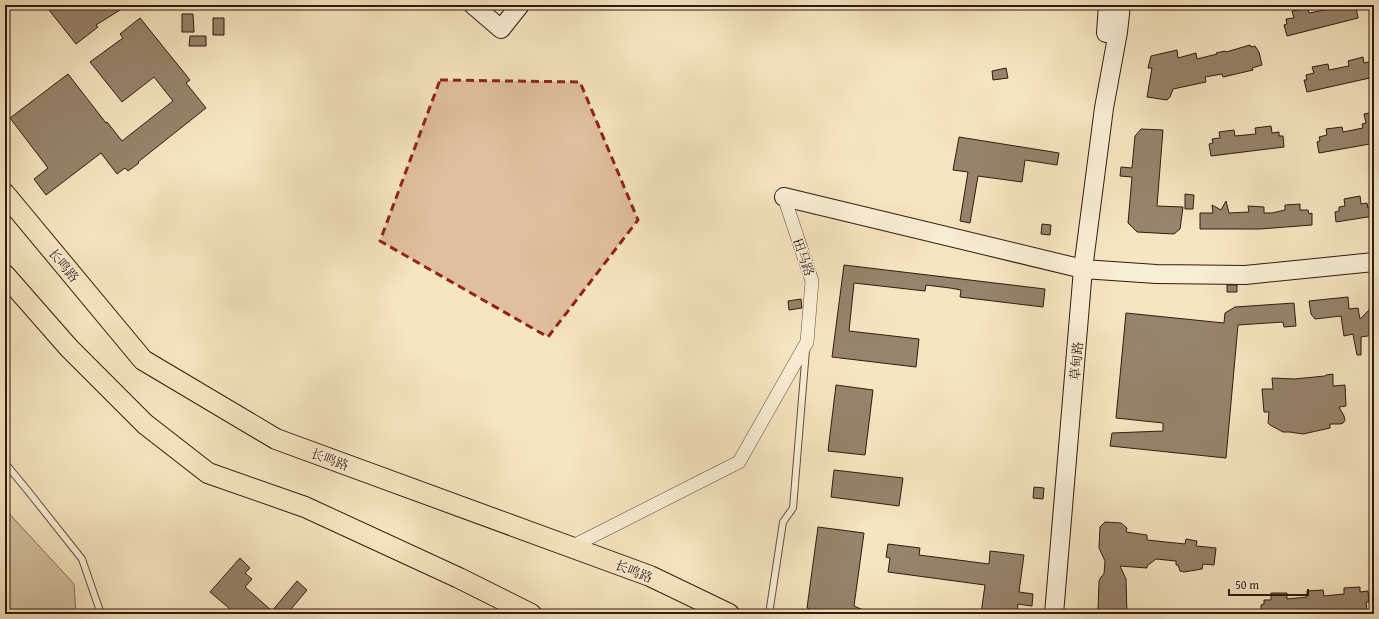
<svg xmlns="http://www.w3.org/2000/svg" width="1379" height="619" viewBox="0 0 1379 619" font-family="'Gentium Book Plus','Noto Serif SC',serif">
<rect width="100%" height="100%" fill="#f6e6c0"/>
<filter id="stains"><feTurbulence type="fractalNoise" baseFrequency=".005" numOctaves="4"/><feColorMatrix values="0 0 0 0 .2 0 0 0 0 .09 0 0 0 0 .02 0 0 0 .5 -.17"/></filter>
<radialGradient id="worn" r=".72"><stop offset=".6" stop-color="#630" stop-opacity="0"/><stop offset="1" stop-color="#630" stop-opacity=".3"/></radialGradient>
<path fill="#d5c3a2" stroke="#836e5a" d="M 5,509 L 74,584 L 76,614 L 5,614 Z"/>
<path fill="#97846c" stroke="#311911" d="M 45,5 L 128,5 L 96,25 L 98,27 L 76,44 Z
M 1328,5 L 1352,5 L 1353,8 L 1356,7 L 1358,18 L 1287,36 L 1284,25 L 1287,24 L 1286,19 L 1294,18 L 1292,11 L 1308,8 L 1309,13 L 1329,9 Z
M 182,14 L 193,14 L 194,32 L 182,32 Z
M 140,18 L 190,80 L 186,83 L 206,108 L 138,162 L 139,163 L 128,171 L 125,168 L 117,174 L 101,153 L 46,195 L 34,179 L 48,168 L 10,118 L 68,74 L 106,123 L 107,122 L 122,141 L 173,101 L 154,77 L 122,102 L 90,62 L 123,38 L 120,34 Z
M 213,18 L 224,18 L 224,35 L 213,35 Z
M 190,36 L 206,36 L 206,46 L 189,46 Z
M 1250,45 L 1251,47 L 1255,46 L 1259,52 L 1262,65 L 1252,68 L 1253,70 L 1223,77 L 1222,74 L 1205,77 L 1206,82 L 1173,89 L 1170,97 L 1167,100 L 1147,97 L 1152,68 L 1148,68 L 1151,56 L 1177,50 L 1178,58 L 1196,53 L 1197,59 L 1217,54 L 1216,53 L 1225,51 L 1226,52 Z
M 1363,57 L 1364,63 L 1372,61 L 1373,66 L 1374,66 L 1374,77 L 1307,92 L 1304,80 L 1307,80 L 1306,75 L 1314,73 L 1312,67 L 1328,64 L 1329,70 L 1349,66 L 1348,61 Z
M 1006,68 L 1008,78 L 993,80 L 992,71 Z
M 1374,112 L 1374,145 L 1370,145 L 1370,144 L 1319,153 L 1317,142 L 1320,141 L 1319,137 L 1327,135 L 1326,129 L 1342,127 L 1343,132 L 1363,128 L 1362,124 L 1366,123 L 1364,114 Z
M 1271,126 L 1272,133 L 1279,132 L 1279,136 L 1283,136 L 1284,147 L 1211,156 L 1209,144 L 1213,143 L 1212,139 L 1220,138 L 1219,132 L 1234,130 L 1235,136 L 1256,134 L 1255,128 Z
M 1141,129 L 1163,130 L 1157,206 L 1183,207 L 1180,229 L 1174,234 L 1137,232 L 1128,223 L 1132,177 L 1120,176 L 1121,167 L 1132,168 L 1135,136 Z
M 959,137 L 1059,153 L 1057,165 L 1025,160 L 1022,182 L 978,176 L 970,223 L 960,221 L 968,172 L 953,170 Z
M 1185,194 L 1194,195 L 1193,209 L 1185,209 Z
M 1360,196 L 1361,204 L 1367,203 L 1368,208 L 1374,207 L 1374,216 L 1336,222 L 1335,212 L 1339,211 L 1339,207 L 1345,206 L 1344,199 Z
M 1226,201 L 1229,213 L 1249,212 L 1248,206 L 1264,207 L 1264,213 L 1272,213 L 1285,210 L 1285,205 L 1300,204 L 1300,210 L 1308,210 L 1309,214 L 1312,213 L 1312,225 L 1260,229 L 1200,229 L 1200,213 L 1213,213 L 1212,205 L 1221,210 Z
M 1042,224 L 1051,225 L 1050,235 L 1041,234 Z
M 844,265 L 1045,289 L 1043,307 L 960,297 L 961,290 L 950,288 L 926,285 L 925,291 L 854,283 L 849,331 L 919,339 L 916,367 L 832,357 Z
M 1227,285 L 1237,285 L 1237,292 L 1227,292 Z
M 1348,297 L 1349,309 L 1358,308 L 1360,319 L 1374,305 L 1374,335 L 1361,337 L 1361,355 L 1357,355 L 1353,334 L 1344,336 L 1341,316 L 1315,319 L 1311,314 L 1309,301 Z
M 801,299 L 802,308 L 789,310 L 788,301 Z
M 1294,303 L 1296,326 L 1284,327 L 1283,322 L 1238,325 L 1226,458 L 1110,446 L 1112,433 L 1163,431 L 1163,423 L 1116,418 L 1126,313 L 1224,323 L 1225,313 L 1235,307 Z
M 1333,374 L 1333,386 L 1345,385 L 1346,406 L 1339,407 L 1344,416 L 1345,420 L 1343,423 L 1340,424 L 1330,424 L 1330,428 L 1303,434 L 1290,432 L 1283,432 L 1270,425 L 1268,423 L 1269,412 L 1264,412 L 1262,389 L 1273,389 L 1272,378 L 1294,379 L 1325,376 L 1326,375 Z
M 836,385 L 873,390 L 865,455 L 828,451 Z
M 834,470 L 903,478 L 899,506 L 831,497 Z
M 1034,487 L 1044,488 L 1043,499 L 1033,498 Z
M 1105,522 L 1121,523 L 1127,528 L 1126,532 L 1147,535 L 1147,540 L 1185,544 L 1186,539 L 1197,541 L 1196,546 L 1216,548 L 1214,565 L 1203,564 L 1202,569 L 1184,572 L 1180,571 L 1178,565 L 1176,565 L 1176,561 L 1156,559 L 1147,566 L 1147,568 L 1120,566 L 1126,579 L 1127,614 L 1100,614 L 1098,610 L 1099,581 L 1101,577 L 1104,574 L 1105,561 L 1099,548 L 1100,527 Z
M 818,527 L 864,533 L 854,606 L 872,614 L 819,614 L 807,608 Z
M 888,544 L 920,548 L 919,555 L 989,564 L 990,551 L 1024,555 L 1019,592 L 1033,594 L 1032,606 L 1018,604 L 1017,614 L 981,614 L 985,585 L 888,572 L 890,558 L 886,557 Z
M 240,558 L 250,568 L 245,573 L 252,579 L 245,587 L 272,611 L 297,581 L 307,590 L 287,614 L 236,614 L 210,592 Z
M 1360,587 L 1360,592 L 1368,591 L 1369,602 L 1366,602 L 1367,611 L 1329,614 L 1261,614 L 1261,605 L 1264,604 L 1264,600 L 1271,600 L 1271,593 L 1287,593 L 1287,599 L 1307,597 L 1307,591 L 1323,590 L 1324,596 L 1344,594 L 1344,588 Z"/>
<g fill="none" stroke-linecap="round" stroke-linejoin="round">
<defs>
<path id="lane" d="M 5,463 L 28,491 L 82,559 L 101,614
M 769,614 L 783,522 L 793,508 L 806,350"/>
<path id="street" d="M 571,547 L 739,462 L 807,342 L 812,281 L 784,197"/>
<path id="secondary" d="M 473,5 L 501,29 L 520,5
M 1106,33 L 1108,5
M 784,197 L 1083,269 L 1156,274 L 1245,275 L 1374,262
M 1054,614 L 1083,269 L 1104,108 L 1118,32 L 1121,5"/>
<path id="primary" d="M 5,194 L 143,360 L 276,439 L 650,576 L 729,614
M 5,275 L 69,348 L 145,424 L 208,473 L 305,507 L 459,578 L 531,614"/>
</defs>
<use href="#lane" stroke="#624c3d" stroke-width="8"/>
<use href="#street" stroke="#624c3d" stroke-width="14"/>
<use href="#secondary" stroke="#311911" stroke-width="20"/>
<use href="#primary" stroke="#311911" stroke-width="22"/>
<use href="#lane" stroke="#f9efd6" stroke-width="6"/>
<use href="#street" stroke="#f9efd6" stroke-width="13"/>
<use href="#secondary" stroke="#f9efd6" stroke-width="18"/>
<use href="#primary" stroke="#f6e6c0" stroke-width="20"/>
</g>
<path fill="#8f2418" fill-opacity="0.2" stroke="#8f2418" stroke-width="3" stroke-dasharray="8 5" stroke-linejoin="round" d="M 440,80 L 580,82 L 638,220 L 548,337 L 380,241 Z"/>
<g text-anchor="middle" stroke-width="3" stroke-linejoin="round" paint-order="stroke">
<g font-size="13" fill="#311911" stroke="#f9efd6">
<text transform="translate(804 257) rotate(71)" y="5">田马路</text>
<text transform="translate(64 265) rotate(50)" y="5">长鸣路</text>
<text transform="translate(1076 361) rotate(-85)" y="5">草甸路</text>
<text transform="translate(330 459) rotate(20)" y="5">长鸣路</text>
<text transform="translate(634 571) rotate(22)" y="5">长鸣路</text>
</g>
</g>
<rect width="1379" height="619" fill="none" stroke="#f6e6c0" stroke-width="20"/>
<rect x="6" y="6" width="1367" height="607" fill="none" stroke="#311911" stroke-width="2"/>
<rect x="10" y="10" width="1359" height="599" fill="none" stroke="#311911"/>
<path d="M1229 589v6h79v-6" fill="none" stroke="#311911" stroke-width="2"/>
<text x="1235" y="589" font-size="12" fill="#311911" stroke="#f9efd6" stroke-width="3" paint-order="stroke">50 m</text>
<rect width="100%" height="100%" filter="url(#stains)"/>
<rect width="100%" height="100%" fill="url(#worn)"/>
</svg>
